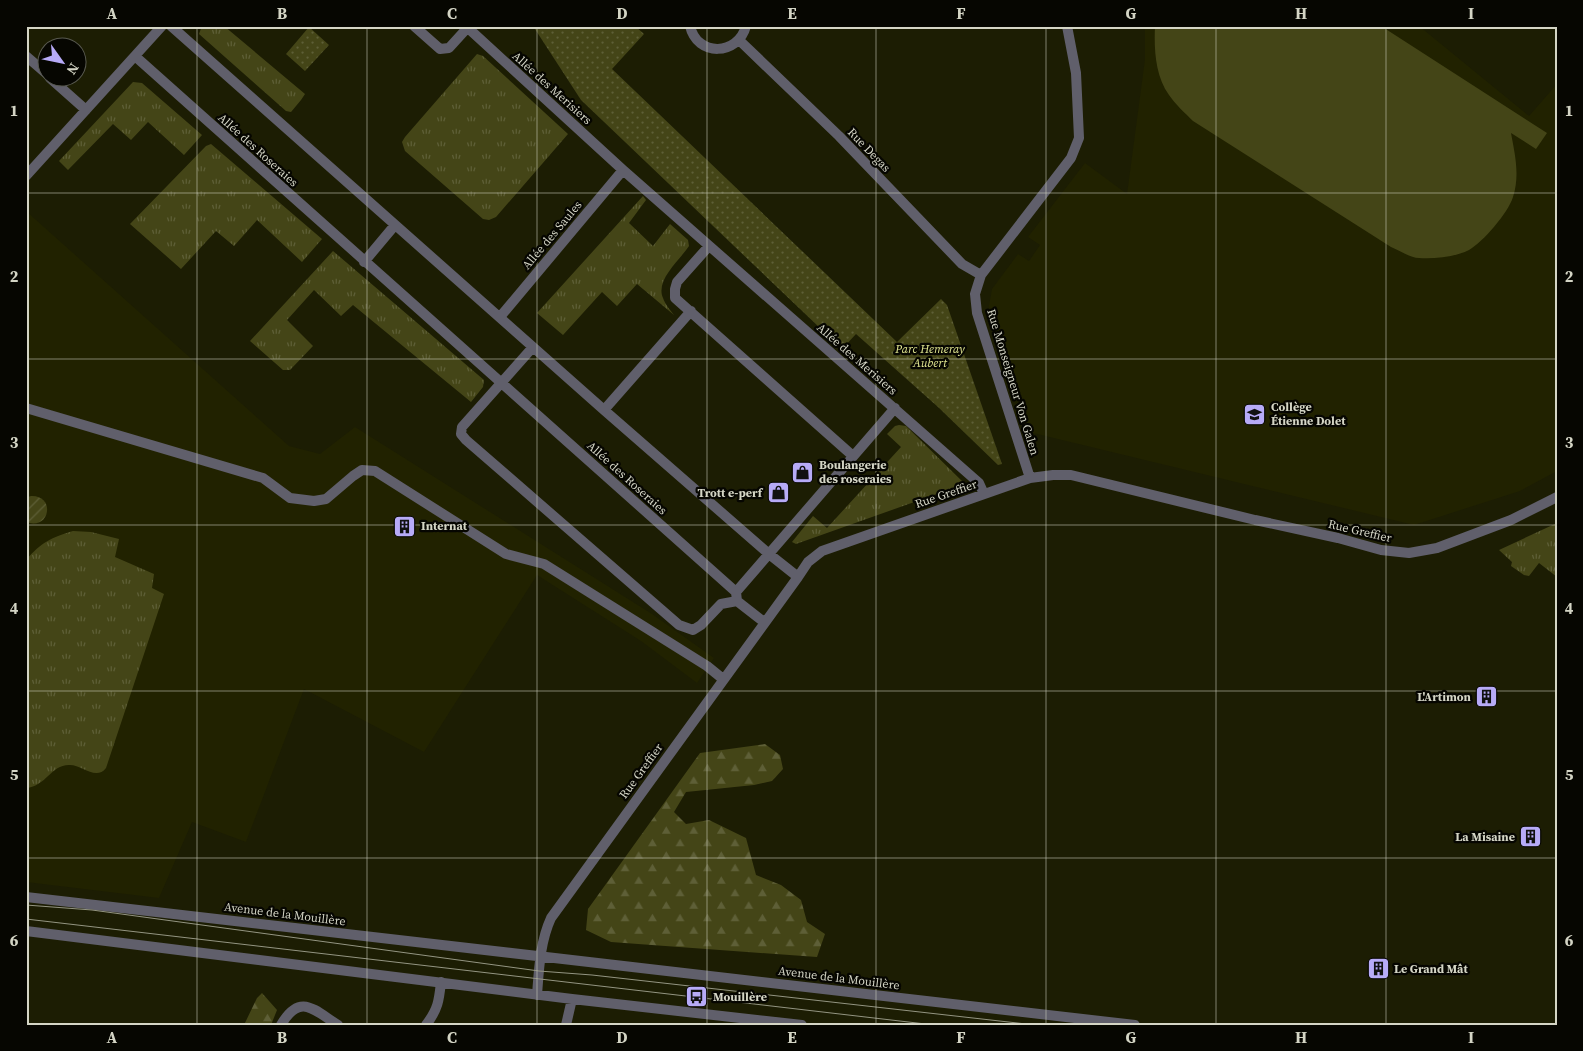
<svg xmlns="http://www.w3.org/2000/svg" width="1583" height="1051" viewBox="0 0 1583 1051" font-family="'Source Serif 4',serif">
<defs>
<pattern id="grass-tufts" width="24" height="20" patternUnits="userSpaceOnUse" patternTransform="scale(1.25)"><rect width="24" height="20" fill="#444517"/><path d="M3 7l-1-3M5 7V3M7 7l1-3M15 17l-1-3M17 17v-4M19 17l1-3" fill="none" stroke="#5e5f37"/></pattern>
<pattern id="forest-firs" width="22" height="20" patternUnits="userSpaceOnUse" patternTransform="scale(1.25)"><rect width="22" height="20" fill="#444517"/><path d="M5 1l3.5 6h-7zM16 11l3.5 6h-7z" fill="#5e5f37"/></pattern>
<pattern id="park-dots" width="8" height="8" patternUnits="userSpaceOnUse" patternTransform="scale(1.25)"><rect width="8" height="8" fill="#444517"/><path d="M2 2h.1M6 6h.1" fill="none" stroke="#5e5f37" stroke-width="1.8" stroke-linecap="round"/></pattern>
<pattern id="garden-furrows" width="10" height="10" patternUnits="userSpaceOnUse" patternTransform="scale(1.25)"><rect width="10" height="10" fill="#444517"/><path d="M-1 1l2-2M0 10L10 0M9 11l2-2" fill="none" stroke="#5e5f37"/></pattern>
</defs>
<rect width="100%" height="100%" fill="#1c1d03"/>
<path fill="#212200" d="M 1145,26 L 1419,26 L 1529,116 L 1557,84 L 1557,471 L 1520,491 L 1414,525 L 1029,432 L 994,328 L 989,306 L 992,289 L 1018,254 L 1029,261 L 1040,245 L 1028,237 L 1085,163 L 1127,194 L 1145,59 Z
M 26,211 L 289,446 L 320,454 L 355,427 L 652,614 L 714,658 L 697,683 L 641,641 L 537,575 L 424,752 L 304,689 L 246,842 L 192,822 L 159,898 L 26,882 Z"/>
<path fill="url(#grass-tufts)" d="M 202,26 L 224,26 L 305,94 L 301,100 L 291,112 L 286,111 L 199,34 Z
M 477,54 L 483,56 L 568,134 L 496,217 L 489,220 L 483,219 L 405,151 L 402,142 L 405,137 Z
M 133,82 L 142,83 L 202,135 L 184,155 L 148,122 L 131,140 L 113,124 L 68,170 L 59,161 Z
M 211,144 L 322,239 L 302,262 L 257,220 L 234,246 L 216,231 L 181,269 L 130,224 L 206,146 Z
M 643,196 L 646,200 L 629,223 L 653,246 L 670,224 L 688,240 L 689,246 C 680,260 655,280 663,298 C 665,304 670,310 674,315 L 637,284 L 617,306 L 602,292 L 563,335 L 537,313 Z
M 333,251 L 484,380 L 483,387 L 471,402 L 353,305 L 341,316 L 314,290 L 287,320 L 313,346 L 290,370 L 283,370 L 250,341 Z
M 899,425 L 906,426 L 965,484 L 796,544 L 792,542 L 813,516 L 827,528 L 901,447 L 887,434 L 895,426 Z
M 1557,523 L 1557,577 L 1539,563 L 1529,576 L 1524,575 L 1511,566 L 1512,562 L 1499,550 Z
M 73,531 L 91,532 L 119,539 L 115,557 L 154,574 L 152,588 L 164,594 L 106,768 C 96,781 82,765 70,765 C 51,764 47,786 26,788 L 26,560 C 42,542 50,538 73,531 Z"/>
<path fill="url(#forest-firs)" d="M 765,744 L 780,755 L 783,769 L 772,781 L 754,785 L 686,792 L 674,812 L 686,824 L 709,820 L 746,838 L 756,875 L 781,885 L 801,900 L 807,922 L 825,934 L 817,957 L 611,942 L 586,930 L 588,909 L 700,753 Z
M 262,993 L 277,1010 L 271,1025 L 244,1025 L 257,998 Z"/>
<path fill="url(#park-dots)" d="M 533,26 L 635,26 L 644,34 L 612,69 L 897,342 L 941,299 L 947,305 L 1002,464 L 998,465 L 938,407 L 856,334 L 842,349 L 581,100 Z
M 309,27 L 329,45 L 305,71 L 286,54 Z"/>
<path fill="url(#garden-furrows)" d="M 31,496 C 56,495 50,531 26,522 L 26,498 Z"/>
<path fill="#444517" d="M 1155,26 L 1381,26 L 1547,133 L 1536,149 L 1511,133 C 1515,155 1520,175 1513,197 C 1508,213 1483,242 1469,250 C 1455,257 1434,259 1419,258 C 1410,258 1399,250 1391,247 L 1193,121 C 1185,113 1175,104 1169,95 C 1155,75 1154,49 1155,26 Z"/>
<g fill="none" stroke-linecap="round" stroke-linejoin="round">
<path stroke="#605f6b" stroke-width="10" d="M 171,26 L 604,410 L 769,554 L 798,577
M 414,26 L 440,49 L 449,48 L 469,26
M 690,26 C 697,57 738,56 746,26
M 468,28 L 623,170 L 979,483 L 984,494
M 739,40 L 839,136 L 962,264 L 981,275
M 26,56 L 48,75
M 136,57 L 736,592 L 737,601 L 764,622
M 50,78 L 86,110
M 26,176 L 162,26
M 709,246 L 677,282 L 675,289 L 675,298 L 853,456
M 364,262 L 395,225
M 500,317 L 623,170
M 533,347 L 462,427 L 461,434 L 466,440 L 679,625 L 693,630 L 701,625 L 721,604 L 737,601
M 26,408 L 263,478 L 290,498 L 314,501 L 326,499 L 353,476 L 362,470 L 375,471 L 506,554 L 544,564 L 707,666 L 723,679
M 604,410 L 691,311
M 1030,478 L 977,313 L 975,294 L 981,275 L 1071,158 L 1079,138 L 1076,73 L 1067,26
M 736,592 L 895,408
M 26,897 L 1135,1025
M 26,931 L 572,999 L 802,1025
M 537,995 C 539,969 540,942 551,918 L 798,577 L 808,562 L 822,551 L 1030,478 L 1053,475 L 1071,475 L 1255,520 L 1338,538 L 1381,550 L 1409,553 L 1437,548 L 1511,520 L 1557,497
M 281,1025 C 300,992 314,1010 338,1025
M 426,1025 C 438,1009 439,1001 441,982
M 566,1025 L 572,999"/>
<path stroke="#949582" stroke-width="1" d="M 26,905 L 92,910 L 539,971 L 592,975 L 1035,1025
M 26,919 L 934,1025"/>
</g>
<path fill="none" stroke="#d4d5c5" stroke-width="1" stroke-opacity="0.55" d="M 197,26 L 197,1025M 367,26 L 367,1025M 537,26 L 537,1025M 707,26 L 707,1025M 876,26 L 876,1025M 1046,26 L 1046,1025M 1216,26 L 1216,1025M 1386,26 L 1386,1025M 26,193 L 1557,193M 26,359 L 1557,359M 26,525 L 1557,525M 26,691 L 1557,691M 26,858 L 1557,858"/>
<defs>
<symbol id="school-square" viewBox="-11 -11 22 22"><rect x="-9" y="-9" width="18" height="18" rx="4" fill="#b7abf7" stroke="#060601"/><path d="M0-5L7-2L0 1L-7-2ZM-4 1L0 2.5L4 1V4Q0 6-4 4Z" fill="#111"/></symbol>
<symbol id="shop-square" viewBox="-11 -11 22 22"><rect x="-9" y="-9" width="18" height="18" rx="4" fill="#b7abf7" stroke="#060601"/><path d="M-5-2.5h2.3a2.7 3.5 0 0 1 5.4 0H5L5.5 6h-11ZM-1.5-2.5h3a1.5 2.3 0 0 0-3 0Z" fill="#111"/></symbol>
<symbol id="building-square" viewBox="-11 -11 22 22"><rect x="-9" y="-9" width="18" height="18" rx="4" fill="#b7abf7" stroke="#060601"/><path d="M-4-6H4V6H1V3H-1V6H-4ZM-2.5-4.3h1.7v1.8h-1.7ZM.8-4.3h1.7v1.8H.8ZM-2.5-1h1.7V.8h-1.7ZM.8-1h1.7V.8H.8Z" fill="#111"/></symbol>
<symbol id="bus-square" viewBox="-11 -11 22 22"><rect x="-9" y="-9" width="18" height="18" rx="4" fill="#b7abf7" stroke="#060601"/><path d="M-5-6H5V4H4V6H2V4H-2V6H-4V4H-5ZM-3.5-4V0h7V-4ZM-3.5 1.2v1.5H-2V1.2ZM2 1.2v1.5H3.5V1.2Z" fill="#111"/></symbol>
</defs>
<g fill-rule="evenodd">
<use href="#school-square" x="1242" y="402" width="25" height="25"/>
<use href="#shop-square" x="790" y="460" width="25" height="25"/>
<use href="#shop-square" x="766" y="480" width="25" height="25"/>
<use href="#building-square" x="392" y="514" width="25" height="25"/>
<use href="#building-square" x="1474" y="684" width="25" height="25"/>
<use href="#building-square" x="1518" y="824" width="25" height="25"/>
<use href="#building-square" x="1366" y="956" width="25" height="25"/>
<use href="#bus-square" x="684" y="984" width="25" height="25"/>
</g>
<g text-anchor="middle" stroke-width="4.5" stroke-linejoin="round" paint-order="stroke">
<g font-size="12" fill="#d4d5c5" stroke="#060601">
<text transform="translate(552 88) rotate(42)" y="4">Allée des Merisiers</text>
<text transform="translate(258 150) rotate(42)" y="4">Allée des Roseraies</text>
<text transform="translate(869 150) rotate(46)" y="4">Rue Degas</text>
<text transform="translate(552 235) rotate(-50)" y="4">Allée des Saules</text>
<text transform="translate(857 359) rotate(41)" y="4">Allée des Merisiers</text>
<text transform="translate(1013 382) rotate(73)" y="4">Rue Monseigneur Von Galen</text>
<text transform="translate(627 478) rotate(42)" y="4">Allée des Roseraies</text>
<text transform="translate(946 494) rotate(-19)" y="4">Rue Greffier</text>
<text transform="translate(1360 531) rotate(13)" y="4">Rue Greffier</text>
<text transform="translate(641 771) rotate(-54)" y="4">Rue Greffier</text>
<text transform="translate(285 914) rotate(7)" y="4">Avenue de la Mouillère</text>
<text transform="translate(839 978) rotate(7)" y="4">Avenue de la Mouillère</text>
</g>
<g font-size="12" font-style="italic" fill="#e2e791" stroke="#060601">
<text x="930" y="353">Parc Hemeray<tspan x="930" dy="14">Aubert</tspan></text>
</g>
<g font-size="12" font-weight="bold" fill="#d4d5c5" stroke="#060601" text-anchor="start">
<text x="1271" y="411">Collège<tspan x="1271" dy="14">Étienne Dolet</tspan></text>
<text x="819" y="469">Boulangerie<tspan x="819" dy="14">des roseraies</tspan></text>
<text x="762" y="497" text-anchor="end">Trott e-perf</text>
<text x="421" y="530">Internat</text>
<text x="1471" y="701" text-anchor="end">L'Artimon</text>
<text x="1515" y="841" text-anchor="end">La Misaine</text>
<text x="1394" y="973">Le Grand Mât</text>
<text x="713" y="1001">Mouillère</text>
</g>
</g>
<rect width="1583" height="1051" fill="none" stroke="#060601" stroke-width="55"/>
<g transform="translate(62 62) rotate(123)"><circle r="24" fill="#060601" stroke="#58594f"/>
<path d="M0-4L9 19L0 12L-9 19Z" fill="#b7abf7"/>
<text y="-8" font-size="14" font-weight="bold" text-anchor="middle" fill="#d4d5c5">N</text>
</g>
<rect x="28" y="28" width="1528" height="996" fill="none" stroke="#d4d5c5" stroke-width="2"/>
<g font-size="16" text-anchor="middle" font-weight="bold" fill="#d4d5c5">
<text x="112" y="19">A</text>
<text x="282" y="19">B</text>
<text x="452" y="19">C</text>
<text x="622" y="19">D</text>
<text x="792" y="19">E</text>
<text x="961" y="19">F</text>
<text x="1131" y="19">G</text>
<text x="1301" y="19">H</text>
<text x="1471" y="19">I</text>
<text x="14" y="116">1</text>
<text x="1569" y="116">1</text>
<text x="14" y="282">2</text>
<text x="1569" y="282">2</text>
<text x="14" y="448">3</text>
<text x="1569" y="448">3</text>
<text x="14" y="614">4</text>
<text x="1569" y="614">4</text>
<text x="14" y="780">5</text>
<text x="1569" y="780">5</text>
<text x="14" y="946">6</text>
<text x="1569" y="946">6</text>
<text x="112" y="1043">A</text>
<text x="282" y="1043">B</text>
<text x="452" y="1043">C</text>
<text x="622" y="1043">D</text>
<text x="792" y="1043">E</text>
<text x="961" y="1043">F</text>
<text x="1131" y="1043">G</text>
<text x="1301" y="1043">H</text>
<text x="1471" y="1043">I</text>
</g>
</svg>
